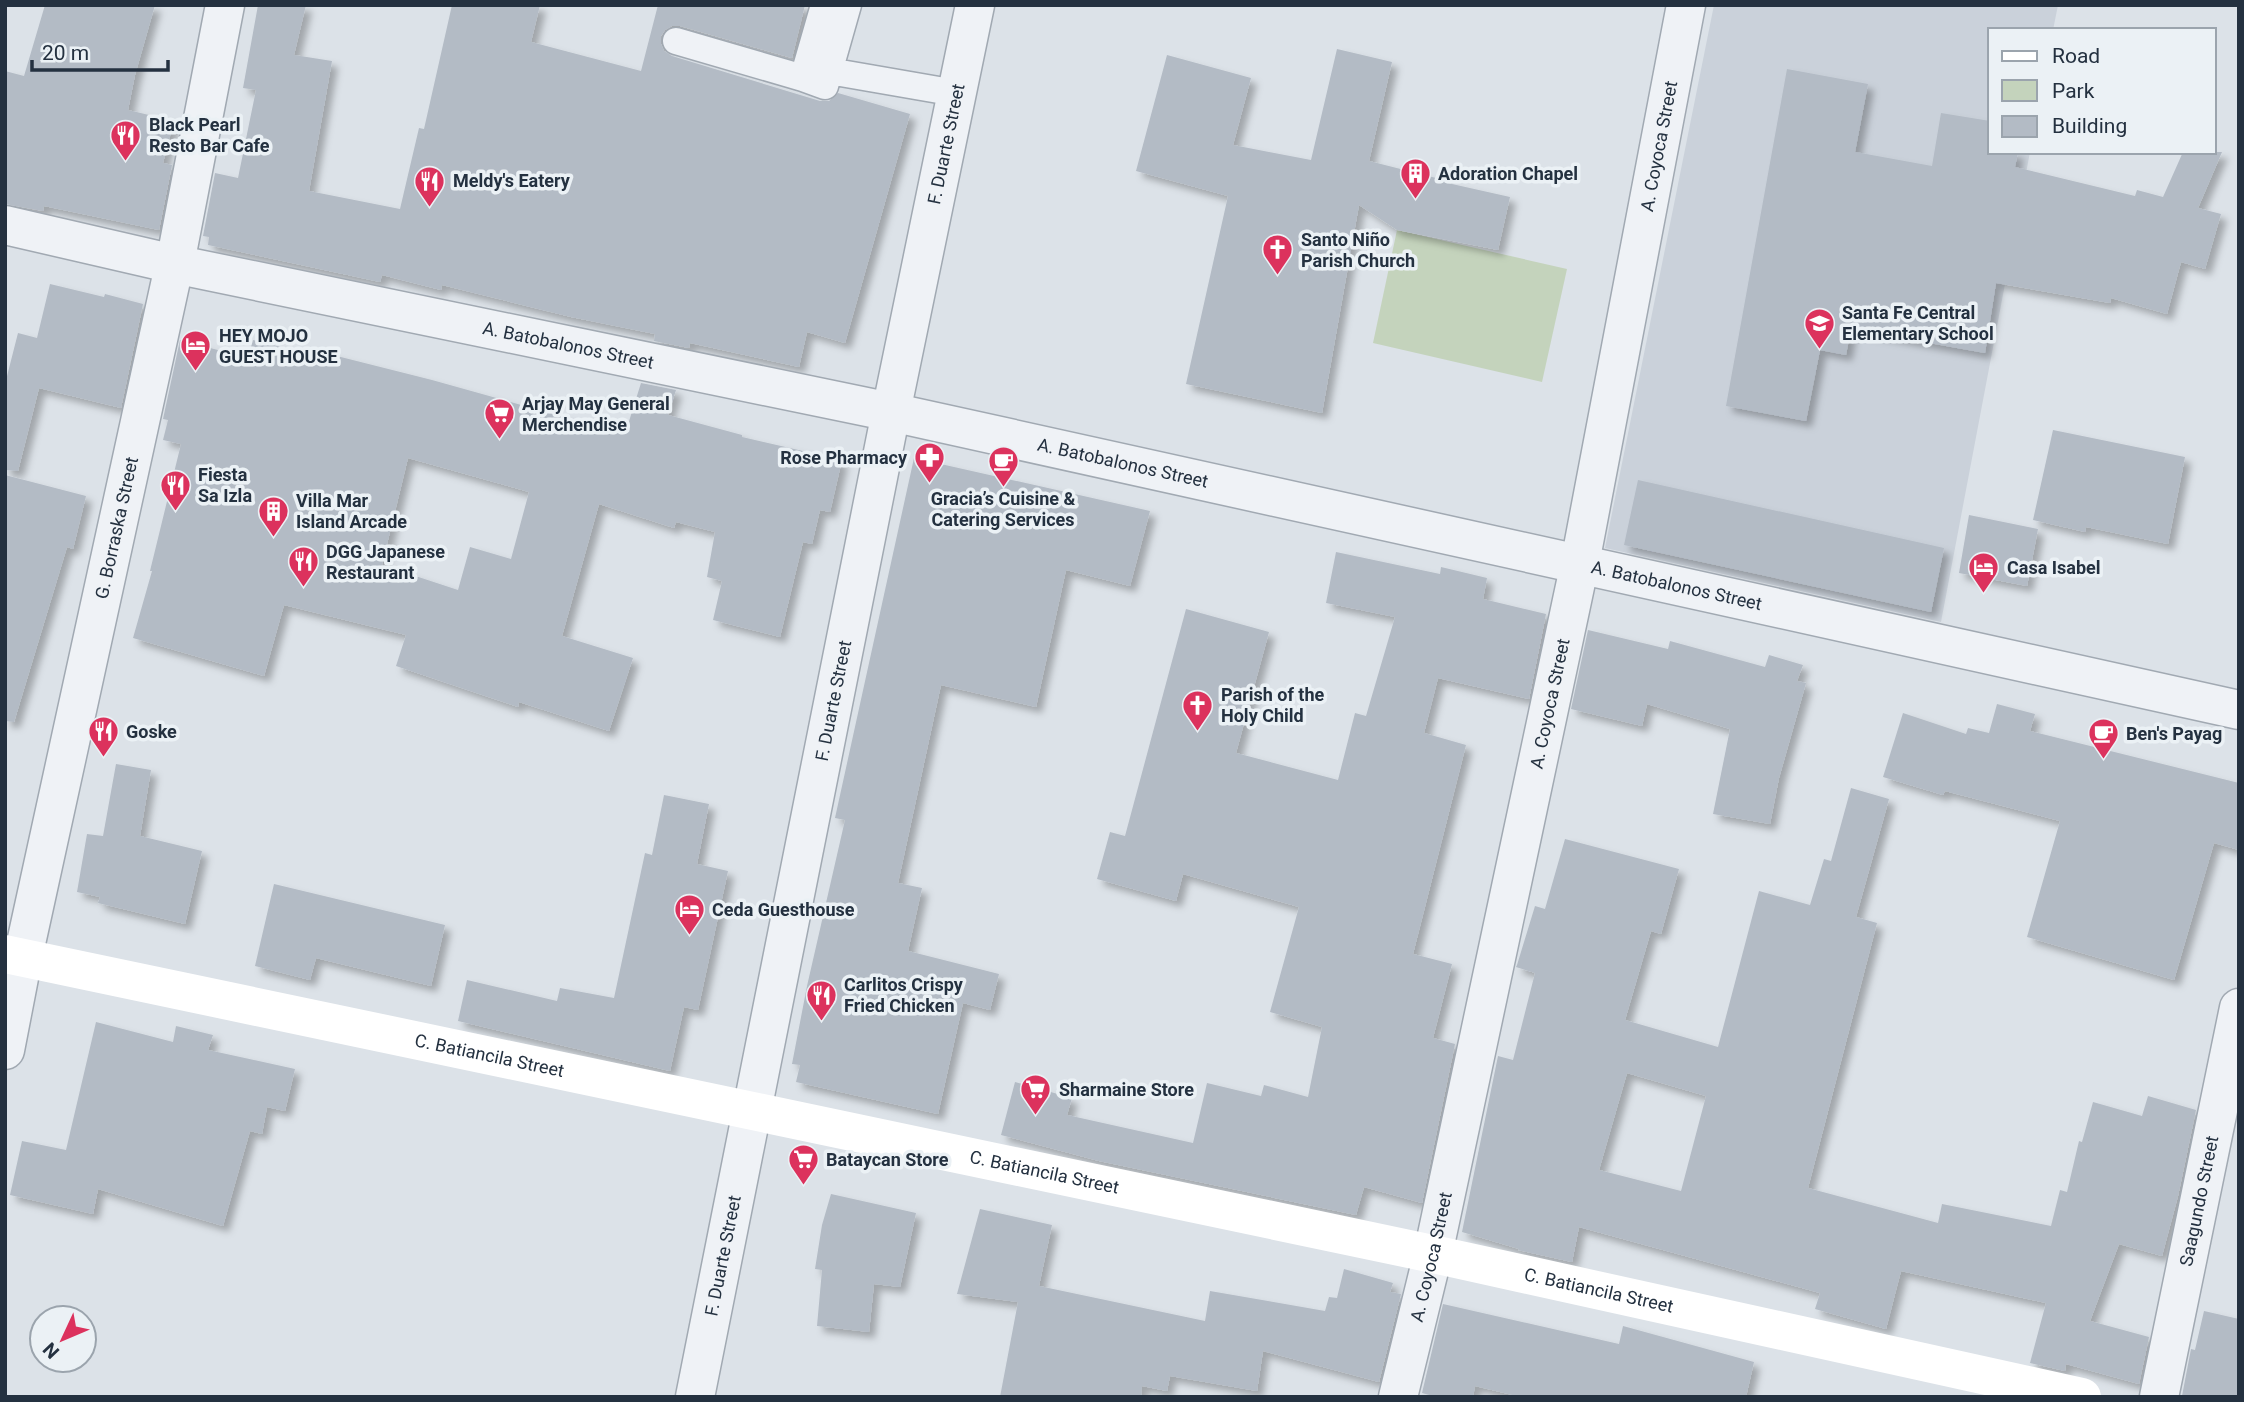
<svg xmlns="http://www.w3.org/2000/svg" width="2244" height="1402" viewBox="0 0 2244 1402" font-family="Roboto,sans-serif">
<defs>
<filter id="shadow"><feDropShadow dx="6" dy="6" stdDeviation="3.5" flood-color="#0004"/></filter>
</defs>
<rect width="100%" height="100%" fill="#dce2e8"/>
<path fill="#cad1da" d="M 1714,5 L 2058,5 L 2053,30 L 1990,30 L 1990,152 L 2030,152 L 1941,622 L 1605,548 Z"/>
<path fill="#c4d3bc" d="M 1397,230 L 1567,269 L 1542,382 L 1373,343 Z"/>
<path fill="#b3bbc5" fill-rule="evenodd" filter="url(#shadow)" d="M 45,5 L 155,5 L 135,75 L 128,110 L 174,121 L 163,163 L 172,165 L 159,230 L 44,206 L 43,211 L 5,204 L 5,71 L 24,76 Z
M 258,5 L 306,5 L 294,55 L 332,61 L 309,191 L 400,209 L 419,128 L 424,129 L 452,5 L 540,5 L 531,42 L 641,71 L 658,5 L 805,5 L 792,58 L 680,26 L 672,26 L 665,30 L 661,36 L 661,44 L 664,51 L 672,56 L 820,101 L 829,101 L 838,93 L 910,114 L 845,343 L 807,332 L 799,367 L 690,343 L 689,348 L 654,341 L 655,334 L 571,317 L 442,285 L 441,290 L 382,275 L 380,282 L 208,245 L 209,237 L 203,236 L 215,173 L 238,178 L 256,90 L 243,88 Z
M 1337,49 L 1392,62 L 1369,161 L 1444,180 L 1443,182 L 1510,197 L 1498,250 L 1397,230 L 1359,205 L 1322,413 L 1186,384 L 1228,196 L 1136,171 L 1167,55 L 1251,78 L 1233,145 L 1311,160 Z
M 1787,69 L 1868,84 L 1855,152 L 1932,166 L 1941,113 L 1990,121 L 1990,152 L 2018,152 L 2015,167 L 2135,196 L 2137,190 L 2163,197 L 2183,152 L 2222,152 L 2198,208 L 2221,214 L 2205,269 L 2181,262 L 2167,314 L 2111,298 L 2110,303 L 1996,283 L 1985,353 L 1851,329 L 1846,355 L 1820,350 L 1806,421 L 1726,406 Z
M 50,284 L 104,297 L 105,294 L 143,304 L 121,408 L 39,388 L 18,471 L 5,470 L 5,384 L 18,333 L 37,338 Z
M 180,340 L 248,358 L 253,340 L 308,354 L 309,349 L 432,380 L 625,434 L 641,383 L 676,390 L 668,415 L 742,435 L 742,437 L 842,460 L 830,512 L 820,510 L 812,544 L 803,542 L 780,637 L 713,620 L 722,581 L 707,577 L 715,532 L 676,522 L 674,528 L 599,504 L 562,636 L 633,658 L 609,731 L 519,702 L 518,707 L 396,666 L 406,635 L 284,605 L 264,676 L 133,638 L 152,571 L 150,571 L 181,444 L 163,440 L 168,420 L 163,419 ZM 408,458 L 529,492 L 511,559 L 470,547 L 458,590 L 382,565 Z
M 2053,430 L 2185,457 L 2168,544 L 2086,527 L 2085,532 L 2033,520 Z
M 914,458 L 1150,511 L 1130,586 L 1066,570 L 1036,707 L 941,685 L 898,883 L 922,888 L 908,951 L 999,974 L 990,1010 L 963,1003 L 938,1114 L 796,1082 L 800,1065 L 792,1064 L 807,986 L 845,820 L 835,818 Z
M 5,475 L 86,496 L 73,549 L 67,547 L 14,722 L 5,721 Z
M 1638,480 L 1944,548 L 1931,612 L 1624,545 Z
M 1969,515 L 2038,529 L 2027,586 L 1959,573 Z
M 1336,552 L 1440,574 L 1441,567 L 1487,578 L 1483,599 L 1546,614 L 1529,699 L 1438,678 L 1424,733 L 1466,745 L 1413,954 L 1452,964 L 1433,1038 L 1455,1044 L 1422,1203 L 1364,1187 L 1356,1215 L 1099,1161 L 1001,1135 L 1015,1082 L 1072,1098 L 1067,1115 L 1193,1143 L 1207,1083 L 1261,1096 L 1264,1085 L 1308,1097 L 1322,1027 L 1270,1012 L 1299,907 L 1183,874 L 1176,901 L 1097,879 L 1110,832 L 1125,836 L 1186,609 L 1269,632 L 1236,753 L 1338,780 L 1355,713 L 1366,716 L 1395,617 L 1326,603 Z
M 1588,630 L 1668,649 L 1670,641 L 1765,667 L 1769,655 L 1803,665 L 1797,681 L 1806,683 L 1779,778 L 1770,824 L 1713,814 L 1730,729 L 1647,704 L 1642,726 L 1571,709 Z
M 1997,704 L 2035,714 L 2030,731 L 2239,783 L 2239,850 L 2214,843 L 2174,980 L 2027,937 L 2060,821 L 1945,791 L 1943,795 L 1883,777 L 1903,713 L 1966,734 L 1968,728 L 1989,733 Z
M 116,764 L 151,770 L 140,836 L 202,851 L 185,924 L 98,903 L 100,897 L 77,892 L 87,834 L 103,836 Z
M 1851,788 L 1889,799 L 1856,917 L 1877,923 L 1808,1188 L 1938,1223 L 1942,1204 L 2051,1226 L 2060,1190 L 2067,1192 L 2079,1141 L 2082,1142 L 2093,1102 L 2142,1116 L 2148,1096 L 2196,1110 L 2178,1196 L 2162,1256 L 2119,1244 L 2090,1321 L 2149,1337 L 2139,1384 L 2066,1364 L 2065,1371 L 2030,1363 L 2046,1303 L 1901,1271 L 1886,1329 L 1815,1309 L 1820,1293 L 1579,1227 L 1572,1262 L 1518,1250 L 1519,1249 L 1462,1232 L 1498,1056 L 1513,1060 L 1535,973 L 1516,967 L 1517,965 L 1535,906 L 1545,909 L 1565,839 L 1679,869 L 1661,934 L 1651,931 L 1625,1020 L 1718,1047 L 1759,891 L 1810,905 L 1824,859 L 1831,861 ZM 1627,1073 L 1706,1096 L 1681,1191 L 1599,1170 Z
M 664,795 L 709,804 L 697,864 L 728,871 L 698,1010 L 684,1007 L 670,1071 L 458,1021 L 467,980 L 557,1001 L 560,988 L 614,998 L 645,853 L 652,855 Z
M 274,884 L 445,925 L 431,986 L 316,958 L 310,980 L 255,966 Z
M 96,1022 L 173,1042 L 176,1026 L 213,1035 L 208,1050 L 295,1069 L 285,1111 L 267,1107 L 262,1134 L 250,1131 L 223,1226 L 98,1189 L 93,1214 L 10,1195 L 22,1141 L 66,1150 Z
M 831,1194 L 916,1213 L 900,1287 L 874,1284 L 869,1332 L 817,1326 L 822,1270 L 815,1269 L 822,1225 Z
M 980,1209 L 1052,1225 L 1039,1286 L 1205,1321 L 1210,1291 L 1325,1311 L 1329,1297 L 1337,1298 L 1344,1269 L 1393,1283 L 1390,1292 L 1401,1294 L 1379,1382 L 1263,1351 L 1257,1391 L 1170,1376 L 1167,1391 L 1142,1386 L 1141,1397 L 1000,1397 L 1018,1302 L 957,1294 Z
M 1443,1304 L 1619,1344 L 1623,1326 L 1754,1362 L 1746,1397 L 1521,1397 L 1475,1386 L 1473,1397 L 1437,1397 L 1422,1393 Z
M 2204,1311 L 2239,1319 L 2239,1397 L 2182,1396 L 2191,1349 L 2195,1350 Z"/>
<g fill="none" stroke-linecap="round" stroke-linejoin="round">
<defs>
<path id="service" d="M 676,41 L 803,78 L 825,86 L 848,5
M 829,71 L 956,93
M 803,78 L 824,5"/>
<g id="minor">
<path id="s1" d="M 5,1050 L 23,957 L 178,248 L 225,5"/>
<path id="s2" d="M 695,1397 L 891,412 L 975,5"/>
<path id="s3" d="M 1398,1397 L 1433,1254 L 1580,563 L 1686,5"/>
<path id="s4" d="M 2159,1397 L 2239,1008"/>
</g>
<g id="tertiary">
<path id="s5" d="M 5,225 L 174,264 L 891,412 L 2239,710"/>
</g>
</defs>
<use href="#service" stroke="#a1a9b2" stroke-width="29"/>
<use href="#minor" stroke="#a1a9b2" stroke-width="41"/>
<use href="#tertiary" stroke="#a1a9b2" stroke-width="41"/>
<use href="#service" stroke="#eff2f6" stroke-width="26"/>
<use href="#minor" stroke="#eff2f6" stroke-width="38"/>
<use href="#tertiary" stroke="#eff2f6" stroke-width="38"/>
<path stroke="#fff" stroke-width="38" id="s6" d="M 5,954 L 1433,1254 L 2082,1397"/>
</g>
<defs>
<symbol id="restaurant-pin" viewBox="-11 -11 22 30"><path d="M0 17L-7.5 6A9.5 9.5 0 1 1 7.5 6Z" fill="#dc325d" stroke="#ebf1f5"/><path d="M-5-6h1v4h1v-4h1v4h1v-4h1v5L-1.5 .5V6h-2V.5L-5-1ZM5-6V6H3V1.5H1.5Q1.5-4 5-6Z" fill="#fff"/></symbol>
<symbol id="building-pin" viewBox="-11 -11 22 30"><path d="M0 17L-7.5 6A9.5 9.5 0 1 1 7.5 6Z" fill="#dc325d" stroke="#ebf1f5"/><path d="M-4-6H4V6H1V3H-1V6H-4ZM-2.5-4.3h1.7v1.8h-1.7ZM.8-4.3h1.7v1.8H.8ZM-2.5-1h1.7V.8h-1.7ZM.8-1h1.7V.8H.8Z" fill="#fff"/></symbol>
<symbol id="church-pin" viewBox="-11 -11 22 30"><path d="M0 17L-7.5 6A9.5 9.5 0 1 1 7.5 6Z" fill="#dc325d" stroke="#ebf1f5"/><path d="M-1.2-6h2.4v3.5h3.3v2.4h-3.3V6h-2.4V-.1h-3.3v-2.4h3.3Z" fill="#fff"/></symbol>
<symbol id="school-pin" viewBox="-11 -11 22 30"><path d="M0 17L-7.5 6A9.5 9.5 0 1 1 7.5 6Z" fill="#dc325d" stroke="#ebf1f5"/><path d="M0-5L7-2L0 1L-7-2ZM-4 1L0 2.5L4 1V4Q0 6-4 4Z" fill="#fff"/></symbol>
<symbol id="hotel-pin" viewBox="-11 -11 22 30"><path d="M0 17L-7.5 6A9.5 9.5 0 1 1 7.5 6Z" fill="#dc325d" stroke="#ebf1f5"/><path d="M-6-4.5h1.5V1H6V5H4.5V3h-9V5H-6ZM-4 0a1.8 1.8 0 1 1 3.6 0ZM.5 0V-2.5h3Q6-2.5 6 0Z" fill="#fff"/></symbol>
<symbol id="supermarket-pin" viewBox="-11 -11 22 30"><path d="M0 17L-7.5 6A9.5 9.5 0 1 1 7.5 6Z" fill="#dc325d" stroke="#ebf1f5"/><path d="M-6-5.5h2.5l.6 2H6L4.5 2H-2.5L-4.4-4H-6ZM-1.5 3.2a1.3 1.3 0 1 0 .1 0ZM3 3.2a1.3 1.3 0 1 0 .1 0Z" fill="#fff"/></symbol>
<symbol id="pharmacy-pin" viewBox="-11 -11 22 30"><path d="M0 17L-7.5 6A9.5 9.5 0 1 1 7.5 6Z" fill="#dc325d" stroke="#ebf1f5"/><path d="M-2-6h4v4h4v4h-4v4h-4v-4h-4v-4h4Z" fill="#fff"/></symbol>
<symbol id="cafe-pin" viewBox="-11 -11 22 30"><path d="M0 17L-7.5 6A9.5 9.5 0 1 1 7.5 6Z" fill="#dc325d" stroke="#ebf1f5"/><path d="M-5.5-4.5H6V0H3Q3 3.5 0 3.5H-2.5Q-5.5 3.5-5.5 0ZM3-3.2v2h1.7v-2ZM-6 4.5H4V6H-6Z" fill="#fff"/></symbol>
</defs>
<g fill-rule="evenodd">
<use href="#restaurant-pin" x="108" y="118" width="35" height="47"/>
<use href="#building-pin" x="1398" y="156" width="35" height="47"/>
<use href="#restaurant-pin" x="412" y="164" width="35" height="47"/>
<use href="#church-pin" x="1260" y="232" width="35" height="47"/>
<use href="#school-pin" x="1802" y="306" width="35" height="47"/>
<use href="#hotel-pin" x="178" y="328" width="35" height="47"/>
<use href="#supermarket-pin" x="482" y="396" width="35" height="47"/>
<use href="#pharmacy-pin" x="912" y="440" width="35" height="47"/>
<use href="#cafe-pin" x="986" y="444" width="35" height="47"/>
<use href="#restaurant-pin" x="158" y="468" width="35" height="47"/>
<use href="#building-pin" x="256" y="494" width="35" height="47"/>
<use href="#restaurant-pin" x="286" y="544" width="35" height="47"/>
<use href="#hotel-pin" x="1966" y="550" width="35" height="47"/>
<use href="#church-pin" x="1180" y="688" width="35" height="47"/>
<use href="#restaurant-pin" x="86" y="714" width="35" height="47"/>
<use href="#cafe-pin" x="2086" y="716" width="35" height="47"/>
<use href="#hotel-pin" x="672" y="892" width="35" height="47"/>
<use href="#restaurant-pin" x="804" y="978" width="35" height="47"/>
<use href="#supermarket-pin" x="1018" y="1072" width="35" height="47"/>
<use href="#supermarket-pin" x="786" y="1142" width="35" height="47"/>
</g>
<g text-anchor="middle" stroke-width="7" stroke-linejoin="round" paint-order="stroke">
<g font-size="18" font-weight="bold" fill="#243140" stroke="#ebf1f5" text-anchor="start">
<text x="149" y="131">Black Pearl<tspan x="149" dy="21">Resto Bar Cafe</tspan></text>
<text x="1438" y="180">Adoration Chapel</text>
<text x="453" y="187">Meldy's Eatery</text>
<text x="1301" y="246">Santo Niño<tspan x="1301" dy="21">Parish Church</tspan></text>
<text x="1842" y="319">Santa Fe Central<tspan x="1842" dy="21">Elementary School</tspan></text>
<text x="219" y="342">HEY MOJO<tspan x="219" dy="21">GUEST HOUSE</tspan></text>
<text x="522" y="410">Arjay May General<tspan x="522" dy="21">Merchendise</tspan></text>
<text x="907" y="464" text-anchor="end">Rose Pharmacy</text>
<text x="198" y="481">Fiesta<tspan x="198" dy="21">Sa Izla</tspan></text>
<text x="1003" y="505" text-anchor="middle">Gracia’s Cuisine &amp;<tspan x="1003" dy="21">Catering Services</tspan></text>
<text x="296" y="507">Villa Mar<tspan x="296" dy="21">Island Arcade</tspan></text>
<text x="326" y="558">DGG Japanese<tspan x="326" dy="21">Restaurant</tspan></text>
<text x="2007" y="574">Casa Isabel</text>
<text x="1221" y="701">Parish of the<tspan x="1221" dy="21">Holy Child</tspan></text>
<text x="126" y="738">Goske</text>
<text x="2126" y="740">Ben's Payag</text>
<text x="712" y="916">Ceda Guesthouse</text>
<text x="844" y="991">Carlitos Crispy<tspan x="844" dy="21">Fried Chicken</tspan></text>
<text x="1059" y="1096">Sharmaine Store</text>
<text x="826" y="1166">Bataycan Store</text>
</g>
<g font-size="18" fill="#243140" stroke="#ebf1f5">
<text dy="6" stroke="none"><textPath href="#s2" startOffset="1278">F. Duarte Street</textPath></text>
<text dy="6" stroke="none"><textPath href="#s3" startOffset="1278">A. Coyoca Street</textPath></text>
<text dy="6" stroke="none"><textPath href="#s5" startOffset="576">A. Batobalonos Street</textPath></text>
<text dy="6" stroke="none"><textPath href="#s5" startOffset="1143">A. Batobalonos Street</textPath></text>
<text dy="6" stroke="none"><textPath href="#s1" startOffset="534">G. Borraska Street</textPath></text>
<text dy="6" stroke="none"><textPath href="#s5" startOffset="1710">A. Batobalonos Street</textPath></text>
<text dy="6" stroke="none"><textPath href="#s2" startOffset="710">F. Duarte Street</textPath></text>
<text dy="6" stroke="none"><textPath href="#s3" startOffset="710">A. Coyoca Street</textPath></text>
<text dy="6" stroke="none"><textPath href="#s6" startOffset="495">C. Batiancila Street</textPath></text>
<text dy="6" stroke="none"><textPath href="#s6" startOffset="1062">C. Batiancila Street</textPath></text>
<text dy="6" stroke="none"><textPath href="#s4" startOffset="200">Saagundo Street</textPath></text>
<text dy="6" stroke="none"><textPath href="#s2" startOffset="144">F. Duarte Street</textPath></text>
<text dy="6" stroke="none"><textPath href="#s3" startOffset="144">A. Coyoca Street</textPath></text>
<text dy="6" stroke="none"><textPath href="#s6" startOffset="1629">C. Batiancila Street</textPath></text>
</g>
</g>
<rect width="2244" height="1402" fill="none" stroke="#243140" stroke-width="14"/>
<rect x="1988" y="28" width="228" height="126" fill="#ebf1f5" stroke="#9ba4ad" stroke-width="2"/>
<rect x="2002" y="51" width="35" height="10" fill="#ffffff" stroke="#9ba4ad" stroke-width="2"/>
<text x="2052" y="63" font-size="21" fill="#243140">Road</text>
<rect x="2002" y="80" width="35" height="21" fill="#c4d3bc" stroke="#9ba4ad" stroke-width="2"/>
<text x="2052" y="98" font-size="21" fill="#243140">Park</text>
<rect x="2002" y="116" width="35" height="21" fill="#b3bbc5" stroke="#9ba4ad" stroke-width="2"/>
<text x="2052" y="133" font-size="21" fill="#243140">Building</text>
<g transform="translate(63 1339) rotate(226)"><circle r="33" fill="#ebf1f5" stroke="#9ba4ad" stroke-width="2"/>
<path d="M0-5L12 26L0 18L-12 26Z" fill="#dc325d"/>
<text y="-10" font-size="19" font-weight="bold" text-anchor="middle" fill="#243140">N</text>
</g>
<path d="M32 60v10h136v-10" fill="none" stroke="#243140" stroke-width="3.5"/>
<text x="42" y="60" font-size="21" fill="#243140" stroke="#ebf1f5" stroke-width="5" paint-order="stroke">20 m</text>
</svg>
